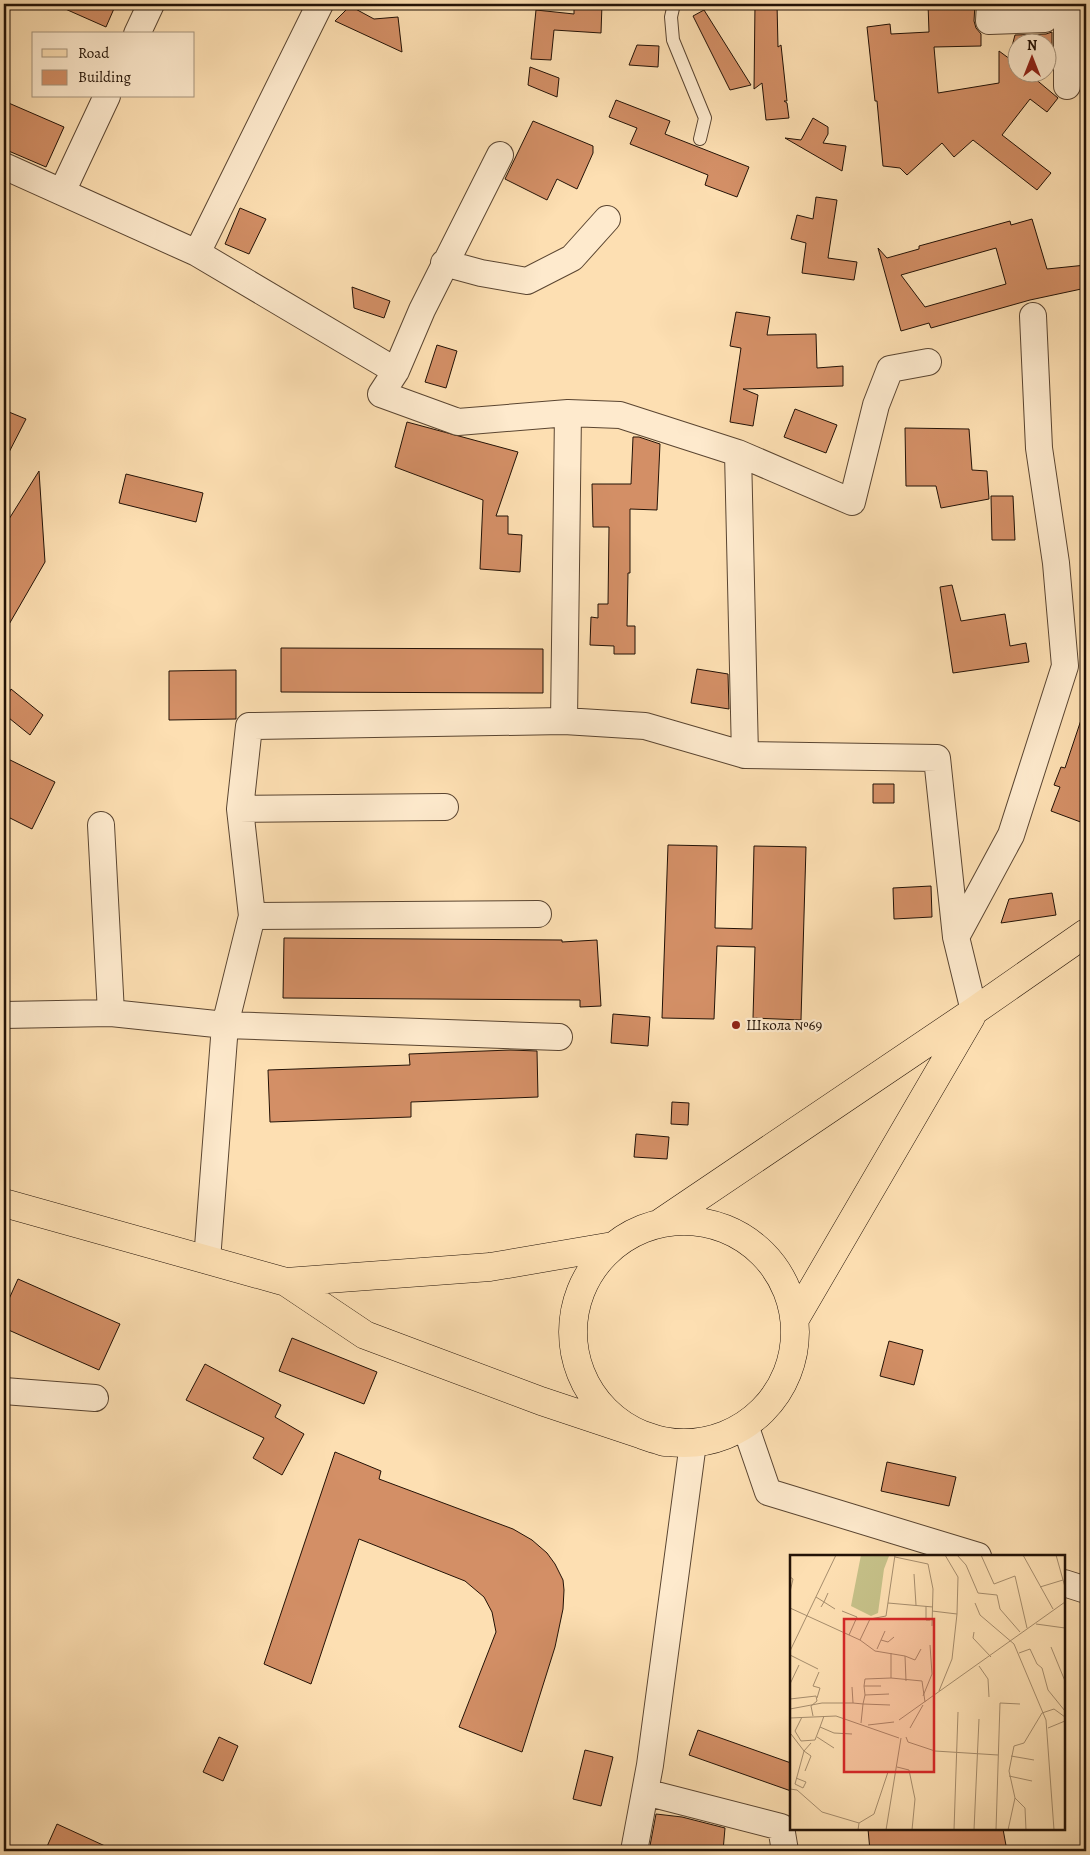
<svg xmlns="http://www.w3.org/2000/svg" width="1090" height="1855" viewBox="0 0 1090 1855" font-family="Alegreya,serif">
<rect width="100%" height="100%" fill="#fddfb2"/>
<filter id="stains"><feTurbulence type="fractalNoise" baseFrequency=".004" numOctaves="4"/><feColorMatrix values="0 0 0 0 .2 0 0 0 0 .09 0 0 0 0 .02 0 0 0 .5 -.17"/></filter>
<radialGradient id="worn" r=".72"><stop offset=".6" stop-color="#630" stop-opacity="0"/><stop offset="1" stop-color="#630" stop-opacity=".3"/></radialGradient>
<path fill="#d38f66" stroke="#231206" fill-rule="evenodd" d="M 54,4 L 116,4 L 106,27 Z
M 574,4 L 602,4 L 601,33 L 554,30 L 551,60 L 531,59 L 536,10 L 574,14 Z
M 755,4 L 777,4 L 778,47 L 781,45 L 787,101 L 784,101 L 787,103 L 789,118 L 766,120 L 762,83 L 754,89 Z
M 928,4 L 975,4 L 974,21 L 976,28 L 981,34 L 981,46 L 934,47 L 938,93 L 999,83 L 999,51 L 1018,65 L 1018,72 L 1027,72 L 1058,98 L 1047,112 L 1030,99 L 1002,135 L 1051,173 L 1037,190 L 973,140 L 954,157 L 942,143 L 907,175 L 900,168 L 883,166 L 877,101 L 875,101 L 867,27 L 890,24 L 891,34 L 929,32 Z
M 350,6 L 374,19 L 398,17 L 402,52 L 335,21 Z
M 704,10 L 751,85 L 730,90 L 693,16 Z
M 1052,32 L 1052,49 L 1048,49 L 1048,42 L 1018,42 L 1018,50 L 1011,50 L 1015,35 L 1046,34 Z
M 637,45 L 659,46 L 658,67 L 629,65 Z
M 530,67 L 559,78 L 557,97 L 528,85 Z
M 616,100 L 670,121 L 665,134 L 749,167 L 737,197 L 705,185 L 708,175 L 630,144 L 637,128 L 609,117 Z
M 4,101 L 64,127 L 46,167 L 4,149 Z
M 813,118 L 828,127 L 828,134 L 823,143 L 846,146 L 842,171 L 785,138 L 801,140 Z
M 533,121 L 593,146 L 593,153 L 577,189 L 557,179 L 547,200 L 505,179 Z
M 816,197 L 837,200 L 828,258 L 857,262 L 854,280 L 802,273 L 806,243 L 791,239 L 797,215 L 813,219 Z
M 240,208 L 266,219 L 249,254 L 225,244 Z
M 1032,219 L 1047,269 L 1086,265 L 1086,288 L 1030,300 L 931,328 L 929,323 L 901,331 L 878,248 L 887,258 L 919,249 L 919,246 L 1010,221 L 1011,225 ZM 996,248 L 1006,284 L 925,307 L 901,275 Z
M 352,287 L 390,301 L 384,318 L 354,308 Z
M 736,312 L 770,317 L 767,335 L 816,334 L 817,368 L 843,366 L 843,386 L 743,389 L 758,395 L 753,426 L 730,422 L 741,348 L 730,346 Z
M 437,345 L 457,351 L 446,388 L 425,382 Z
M 795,409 L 837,425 L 826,453 L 784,437 Z
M 4,410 L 26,419 L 4,462 Z
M 407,422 L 518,452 L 496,516 L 508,516 L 508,534 L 522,535 L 520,572 L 480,569 L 483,500 L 395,467 Z
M 905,428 L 969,429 L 972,470 L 987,471 L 989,499 L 941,508 L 936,486 L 906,486 Z
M 633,437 L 639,437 L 660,444 L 657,510 L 630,509 L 630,573 L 628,573 L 627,626 L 635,626 L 635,654 L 614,654 L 614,646 L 590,645 L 591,617 L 598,618 L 598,604 L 608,604 L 609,527 L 593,527 L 592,484 L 631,484 Z
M 39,471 L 45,562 L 4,633 L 4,527 Z
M 126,474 L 203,493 L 196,522 L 119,503 Z
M 991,496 L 1013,496 L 1015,540 L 992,540 Z
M 952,585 L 961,621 L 1005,614 L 1010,646 L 1026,643 L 1029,662 L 953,673 L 940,587 Z
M 281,648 L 543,649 L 543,693 L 281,692 Z
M 697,669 L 728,674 L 729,709 L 691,703 Z
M 236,670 L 236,719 L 169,720 L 169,671 Z
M 11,689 L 43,715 L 30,735 L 4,714 L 4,704 Z
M 1083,714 L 1086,714 L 1086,824 L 1051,811 L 1060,787 L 1054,785 L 1061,767 L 1065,768 Z
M 4,757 L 55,782 L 32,829 L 4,815 Z
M 873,784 L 894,784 L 894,803 L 873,803 Z
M 668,845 L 717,846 L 715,928 L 752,929 L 754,846 L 806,847 L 801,1020 L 753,1018 L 755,947 L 717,946 L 714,1019 L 662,1018 Z
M 931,886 L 932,917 L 894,919 L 893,888 Z
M 1052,893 L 1056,915 L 1001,923 L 1009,899 Z
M 284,938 L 562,940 L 562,942 L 597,940 L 601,1006 L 580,1007 L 580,1000 L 283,998 Z
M 613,1014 L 650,1017 L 648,1046 L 611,1043 Z
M 510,1050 L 537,1051 L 538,1097 L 411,1102 L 411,1117 L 270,1122 L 268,1070 L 410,1065 L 409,1054 Z
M 672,1102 L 689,1103 L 688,1125 L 671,1124 Z
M 636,1134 L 669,1137 L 667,1159 L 634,1157 Z
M 18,1279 L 120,1324 L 99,1370 L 4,1328 L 4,1310 Z
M 292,1338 L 377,1372 L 364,1404 L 279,1371 Z
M 889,1341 L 923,1350 L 914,1385 L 880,1376 Z
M 205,1364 L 281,1405 L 275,1417 L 304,1434 L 282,1475 L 253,1458 L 264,1438 L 186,1400 Z
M 335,1452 L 381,1471 L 379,1479 L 513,1529 L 532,1540 L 547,1553 L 555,1564 L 563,1580 L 564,1590 L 563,1609 L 555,1647 L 522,1752 L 459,1727 L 496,1632 L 492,1612 L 484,1597 L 465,1581 L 359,1539 L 311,1684 L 264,1664 Z
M 887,1462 L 956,1477 L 949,1506 L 881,1491 Z
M 698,1730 L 791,1763 L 791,1791 L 689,1755 Z
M 219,1737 L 238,1746 L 223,1781 L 203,1772 Z
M 585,1750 L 613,1757 L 601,1806 L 573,1799 Z
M 656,1814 L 682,1817 L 725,1828 L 723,1851 L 649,1851 Z
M 57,1824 L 116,1851 L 45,1851 Z
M 868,1829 L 1003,1829 L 1007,1851 L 870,1851 Z"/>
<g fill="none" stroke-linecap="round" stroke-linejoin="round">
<defs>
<path id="lane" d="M 674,4 L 671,17 L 673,40 L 705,118 L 700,139"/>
<path id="street" d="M 990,4 L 989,21 L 1045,19
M 1067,4 L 1067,86
M 137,34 L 151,4
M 4,166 L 197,253 L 396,371 L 381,394 L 458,422 L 568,413 L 620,415 L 738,453 L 745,755
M 62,192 L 107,96
M 197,253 L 320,4
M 444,263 L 481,273 L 527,281 L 572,258 L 607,219
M 396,371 L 422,310 L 500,155
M 568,413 L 564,721 L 645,726 L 745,755 L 937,758 L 956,937 L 974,1011
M 738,453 L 852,502 L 876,405 L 890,369 L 928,362
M 240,809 L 249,726 L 564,721
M 101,825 L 111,1013 L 225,1025 L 252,916 L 538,914
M 252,916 L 240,809 L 445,807
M 956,937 L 1011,835 L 1065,666 L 1056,563 L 1039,448 L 1033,316
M 4,1015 L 111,1013
M 207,1260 L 225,1025 L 559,1037
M 4,1391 L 95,1398
M 745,1425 L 768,1492 L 978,1556
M 1064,1583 L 1086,1590
M 645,1792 L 781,1827 L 785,1851
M 634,1851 L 650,1765 L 693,1443"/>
<path id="primary" d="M 4,1203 L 286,1282 L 365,1335 L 541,1401 L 664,1442
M573 1332a111 111 0 1 1 222 0a111 111 0 1 1-222 0Z
M 660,1223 L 974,1011 L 1086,933
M 286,1282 L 490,1267 L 613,1246
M 795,1319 L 971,1017"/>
</defs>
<use href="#lane" stroke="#5a4531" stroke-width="14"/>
<use href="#street" stroke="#5a4531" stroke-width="28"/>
<use href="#primary" stroke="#231206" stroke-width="29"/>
<use href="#lane" stroke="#feeacd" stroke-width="12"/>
<use href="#street" stroke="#feeacd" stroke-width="26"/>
<use href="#primary" stroke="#fddfb2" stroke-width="28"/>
</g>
<circle fill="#8f2418" stroke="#feeacd" stroke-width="2" cx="736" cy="1025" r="5"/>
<g text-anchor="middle" stroke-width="4.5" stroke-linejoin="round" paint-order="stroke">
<g font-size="15" fill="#231206" stroke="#feeacd" text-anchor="start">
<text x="746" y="1030">Школа №69</text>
</g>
</g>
<g transform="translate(790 1555)">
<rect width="275" height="275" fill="#fddfb2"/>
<path d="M 71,0 L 99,1 L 94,14 L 88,58 L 81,61 L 61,51 Z" fill="#c5c088"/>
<path fill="none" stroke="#a68d6d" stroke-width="1" d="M 167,0 L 176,10 L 188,38 L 207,40 L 210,54 L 230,77M 191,0 L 204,29 L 225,21 L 237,73M 233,0 L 263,54M 266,0 L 275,32M 105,2 L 138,9 L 143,34 L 142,71M 124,19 L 126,50M 0,22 L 3,24 L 0,37M 250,32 L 273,25M 38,38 L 34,47 L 45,54M 26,42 L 34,47 L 31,52M 98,48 L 143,52M 185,48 L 190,60 L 224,89 L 256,165 L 264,275M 136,51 L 136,65 L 140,65M 0,53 L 70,85 L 85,96 L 115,101 L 116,126M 52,56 L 67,62 L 59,80M 142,56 L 167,59M 246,69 L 275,73M 184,77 L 183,83 L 201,102M 70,85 L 80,64 L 96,61 L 105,0M 91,85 L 98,87 L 104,82M 261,92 L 275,126M 87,94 L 95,76M 0,96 L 46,0M 101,98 L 101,123 L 132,126 L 135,147M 229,98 L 240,94 L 247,109 L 252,113 L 258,135 L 275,156M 0,100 L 28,114M 115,101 L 125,105 L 131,94M 189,111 L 198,124 L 199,142M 0,129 L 9,110M 74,131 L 75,124 L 101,123M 62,132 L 63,148 L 73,149 L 75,140 L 99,139M 149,136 L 162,104 L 167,59 L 168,22 L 155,0M 75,140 L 74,131 L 91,131M 133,141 L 142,119 L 140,90M 27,143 L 30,133 L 23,131 L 29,117M 0,144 L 26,141 L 27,146 L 21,151 L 23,161M 0,154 L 32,148 L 63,148M 34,161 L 30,172 L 44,178 L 62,179M 12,162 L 5,176 L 11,186 L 25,185 L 30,172M 0,163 L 46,161 L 109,183M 109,165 L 275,47M 71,168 L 73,149 L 100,150M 78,170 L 104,167M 120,173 L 133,150M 258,173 L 275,166M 1,179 L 14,196 L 5,229 L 13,233 L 16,227 L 6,223M 27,182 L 44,193M 116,182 L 118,187 L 145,196 L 208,200M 221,201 L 244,205M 107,212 L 119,215 L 125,244 L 122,275M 15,216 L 21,201 L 14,196 L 21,188M 219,221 L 242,226M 0,234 L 7,235 L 32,257 L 69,268 L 68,275M 225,243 L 235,253 L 236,275M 69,268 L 84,259 L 98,217M 96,275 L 111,183M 164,275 L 168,157M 184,275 L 189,164M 206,275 L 210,148 L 230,149M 218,275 L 225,243 L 219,216 L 224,191 L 234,188 L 252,158 L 264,154 L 275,162"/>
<path fill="#d62828" fill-opacity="0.15" stroke="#d62828" stroke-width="2.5" d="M 54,64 L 144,64 L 144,217 L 54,217 Z"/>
<rect width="275" height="275" fill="none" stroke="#231206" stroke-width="2.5"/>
</g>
<rect width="1090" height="1855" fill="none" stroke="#fddfb2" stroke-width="20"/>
<rect x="5" y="5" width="1080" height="1845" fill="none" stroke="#231206" stroke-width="2.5"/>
<rect x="10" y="10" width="1070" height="1835" fill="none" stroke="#231206"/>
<rect x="32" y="32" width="162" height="65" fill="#feeacd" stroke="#a6947d"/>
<rect x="42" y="49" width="25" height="8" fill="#fddfb2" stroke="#a6947d"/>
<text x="78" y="58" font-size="15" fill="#231206">Road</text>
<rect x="42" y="70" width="25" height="15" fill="#d38f66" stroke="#a6947d"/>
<text x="78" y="82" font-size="15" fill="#231206">Building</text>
<g transform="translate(1032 58)"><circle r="24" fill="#feeacd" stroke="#a6947d"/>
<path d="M0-4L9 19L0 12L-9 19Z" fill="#8f2418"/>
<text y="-8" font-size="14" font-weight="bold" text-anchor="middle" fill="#231206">N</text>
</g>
<rect width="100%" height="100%" filter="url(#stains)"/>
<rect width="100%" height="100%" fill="url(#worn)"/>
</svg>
